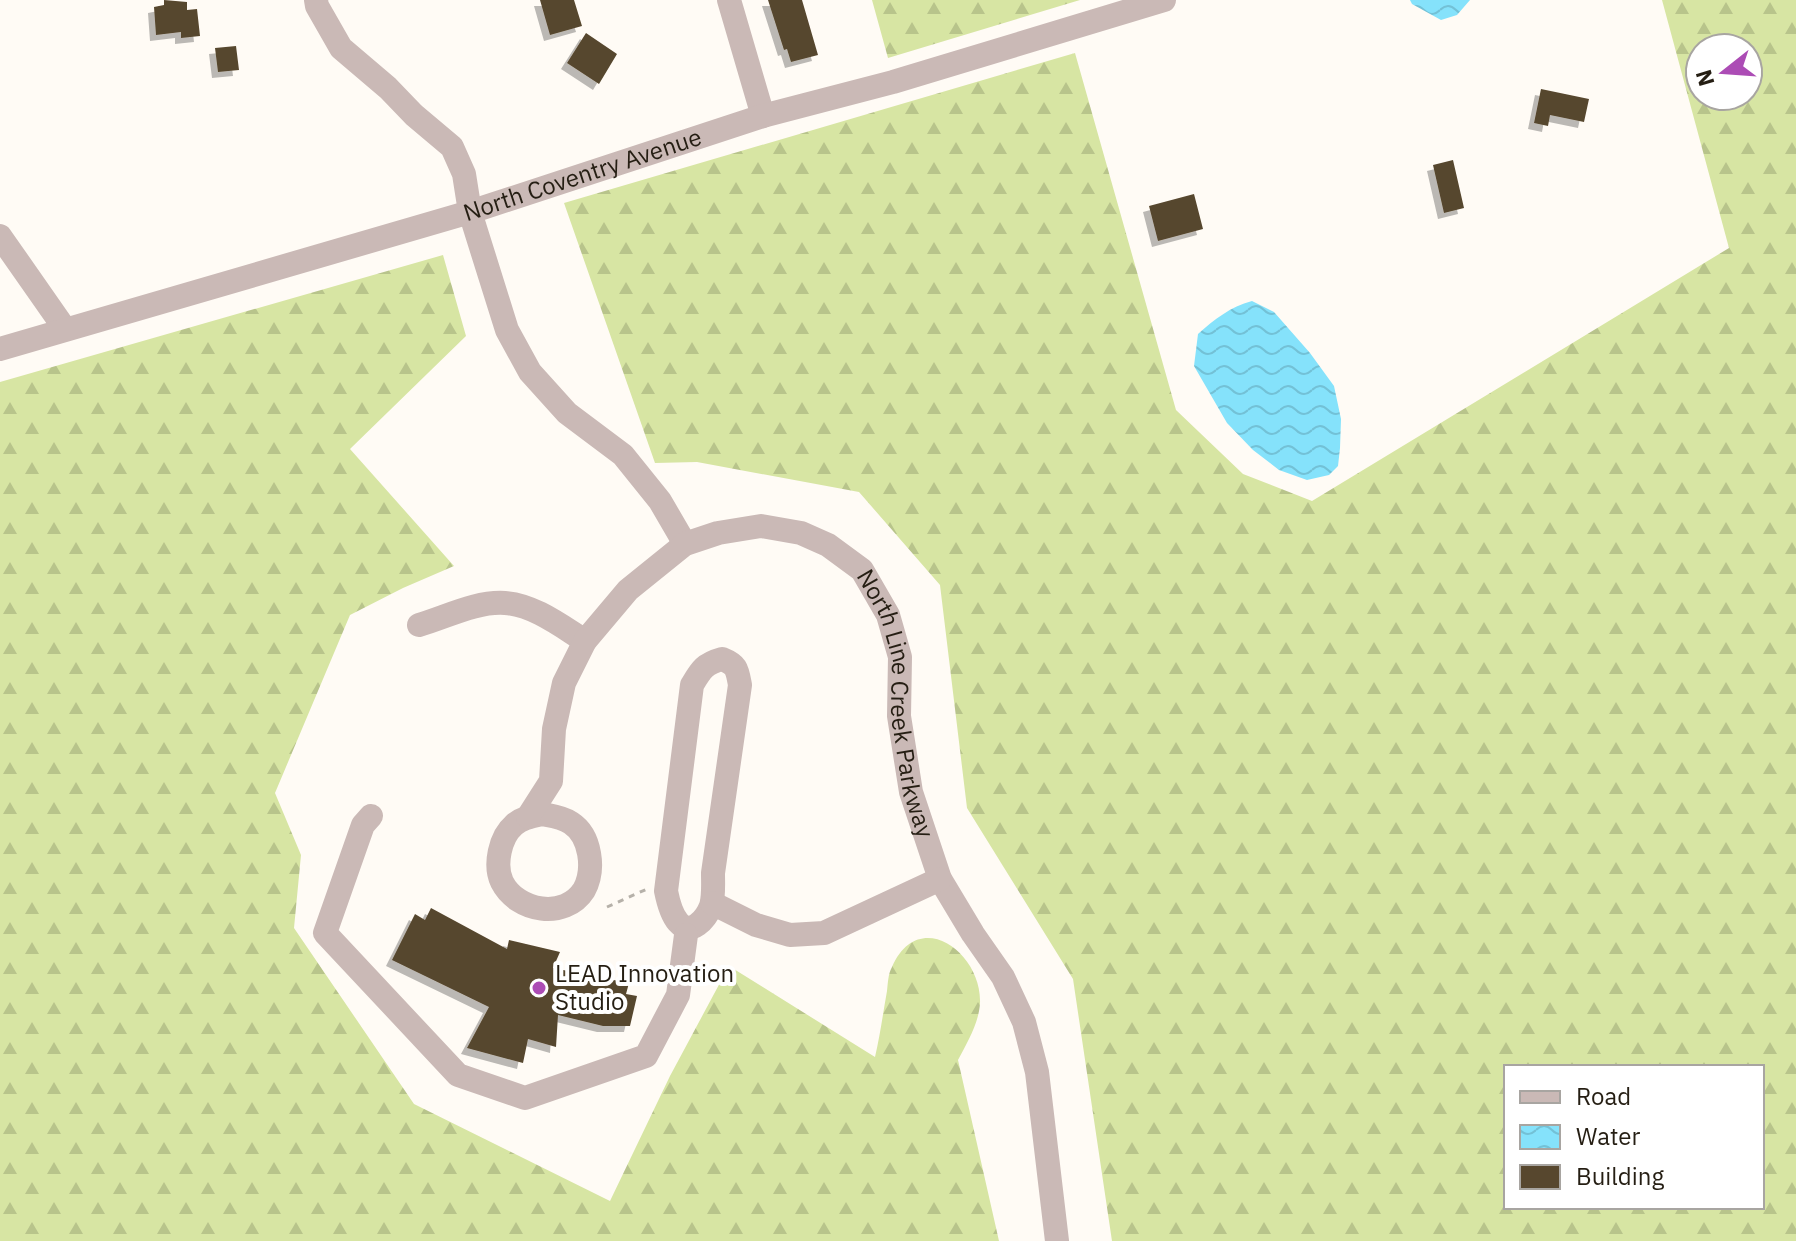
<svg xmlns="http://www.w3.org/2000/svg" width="1796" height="1241" viewBox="0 0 1796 1241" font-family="'IBM Plex Sans',sans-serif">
<defs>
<pattern id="forest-firs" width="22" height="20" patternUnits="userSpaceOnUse" patternTransform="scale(2)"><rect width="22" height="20" fill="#d7e5a3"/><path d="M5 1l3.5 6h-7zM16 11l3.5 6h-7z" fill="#b8c48b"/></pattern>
<pattern id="water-waves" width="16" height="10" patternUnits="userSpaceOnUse" patternTransform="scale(2)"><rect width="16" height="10" fill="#85e2fb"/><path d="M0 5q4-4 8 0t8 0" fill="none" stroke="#73c1d6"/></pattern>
<filter id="shadow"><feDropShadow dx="-6" dy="6" stdDeviation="0" flood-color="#0004"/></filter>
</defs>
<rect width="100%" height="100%" fill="#fffbf5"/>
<path fill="url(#forest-firs)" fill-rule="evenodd" d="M 872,0 L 1080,0 L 888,58 Z
M 1662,0 L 1796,0 L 1796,1241 L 1112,1241 L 1073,979 L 967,808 L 940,585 L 859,492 L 697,462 L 655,463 L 564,203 L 1075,53 L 1176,410 L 1243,474 L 1312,501 L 1729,248 ZM 1748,48 L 1748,96 L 1700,96 L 1700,48 ZM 1762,1067 L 1762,1207 L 1506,1207 L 1506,1067 Z
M 443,255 L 466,336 L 350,449 L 454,566 L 403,588 L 350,615 L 275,793 L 301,855 L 294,928 L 414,1104 L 610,1201 L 670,1076 L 729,966 L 875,1057 C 880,1036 883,1013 887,991 C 888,983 888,974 892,967 C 919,906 982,953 980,1003 C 979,1023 967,1043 958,1060 L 999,1241 L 0,1241 L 0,382 Z"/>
<path fill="url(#water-waves)" d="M 1410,0 L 1470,0 L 1457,15 L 1441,20 L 1412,4 Z
M 1252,301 L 1274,312 L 1310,353 L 1334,386 L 1341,419 L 1340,448 L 1338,466 L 1329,475 L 1307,480 L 1279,470 L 1253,450 L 1227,423 L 1194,366 L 1198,334 C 1215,319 1230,307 1252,301 Z"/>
<path fill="#57472e" filter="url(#shadow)" d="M 164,0 L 187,2 L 187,10 L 197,9 L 200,36 L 181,38 L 181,32 L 156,35 L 154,7 L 164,5 Z
M 540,0 L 574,0 L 582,26 L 550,35 Z
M 768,0 L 802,0 L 818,55 L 791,62 L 787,49 L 784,50 Z
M 586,33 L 617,54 L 599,84 L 567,63 Z
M 236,46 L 239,70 L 218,72 L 215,48 Z
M 1541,89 L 1589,99 L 1584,122 L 1550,115 L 1548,126 L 1534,123 Z
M 1453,160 L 1464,208 L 1444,213 L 1433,165 Z
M 1194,194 L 1203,229 L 1158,241 L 1149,206 Z
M 431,908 L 507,949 L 509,940 L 560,952 L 553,968 L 629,983 L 626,994 L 637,996 L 630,1026 L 603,1026 L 558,1015 L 556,1047 L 528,1039 L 523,1063 L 467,1048 L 489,1007 L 392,960 L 415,914 L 425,920 Z"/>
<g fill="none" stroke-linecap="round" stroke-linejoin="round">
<path stroke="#b6b1a9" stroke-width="3" stroke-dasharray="6 6" stroke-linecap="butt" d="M 607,907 L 647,889"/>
<g stroke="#cab9b6" stroke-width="24">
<path d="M 316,0 L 317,6 L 341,48 L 388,88 L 414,115 L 452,147 L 464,174 L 470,212 L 507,330 L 530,372 L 567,413 L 623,455 L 660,501 L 685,544"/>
<path d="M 729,0 L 763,116"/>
<path d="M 0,236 L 65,329"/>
<path id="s1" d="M 0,349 L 470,212 L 763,116 L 893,82 L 1164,0"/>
<path d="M 419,625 C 446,617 477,601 505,603 C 534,605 561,626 585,641"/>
<path d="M 722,659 C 737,665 737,669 740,685 L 713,873 C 713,884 714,896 711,906 C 706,919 691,937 678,922 C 671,914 668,901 666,891 L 692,685 C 701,670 704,664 722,659 Z"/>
<path d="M 542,814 C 552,816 562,817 571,823 C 591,836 595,870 584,890 C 565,920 517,912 502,882 C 494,865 500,837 514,825 C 521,818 532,816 542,814 Z"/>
<path d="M 371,816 L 363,825 L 325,933 L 458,1075 L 525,1098 L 646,1056 L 678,995 L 686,935"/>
<path id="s2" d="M 528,817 L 551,781 L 554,729 L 564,683 L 585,641 L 628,590 L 685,544 L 718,533 L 761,526 L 801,533 L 828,545 L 862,570 L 888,615 L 900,657 L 899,716 L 911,792 L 940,879 L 973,934 L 1003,977 L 1024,1022 L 1037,1072 L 1057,1241"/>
<path d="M 712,903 L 756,925 L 790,935 L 824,933 L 940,879"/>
</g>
</g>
<circle fill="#ac4cb5" stroke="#fff" stroke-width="3" cx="539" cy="988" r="8"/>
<g text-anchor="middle" stroke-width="8" stroke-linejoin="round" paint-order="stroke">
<g font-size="24" fill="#251e13" stroke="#fff">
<text dy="8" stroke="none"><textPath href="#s1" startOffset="608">North Coventry Avenue</textPath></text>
<text dy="8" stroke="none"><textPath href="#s2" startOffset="660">North Line Creek Parkway</textPath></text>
</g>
<g font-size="24" fill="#251e13" stroke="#fff" text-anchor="start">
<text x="555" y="982">LEAD Innovation<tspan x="555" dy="28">Studio</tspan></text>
</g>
</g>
<rect x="1504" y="1065" width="260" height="144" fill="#ffffff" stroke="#a8a5a1" stroke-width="2"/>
<rect x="1520" y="1091" width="40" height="12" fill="#cab9b6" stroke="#a8a5a1" stroke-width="2"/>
<text x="1576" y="1105" font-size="24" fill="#251e13">Road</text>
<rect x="1520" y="1125" width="40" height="24" fill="url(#water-waves)" stroke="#a8a5a1" stroke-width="2"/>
<text x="1576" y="1145" font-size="24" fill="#251e13">Water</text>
<rect x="1520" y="1165" width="40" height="24" fill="#57472e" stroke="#a8a5a1" stroke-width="2"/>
<text x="1576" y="1185" font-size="24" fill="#251e13">Building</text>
<g transform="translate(1724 72) rotate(253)"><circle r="38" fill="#ffffff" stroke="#a8a5a1" stroke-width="2"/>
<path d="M0-6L14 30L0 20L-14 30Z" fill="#ac4cb5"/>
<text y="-12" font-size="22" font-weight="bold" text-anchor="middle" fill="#251e13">N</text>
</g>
</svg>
